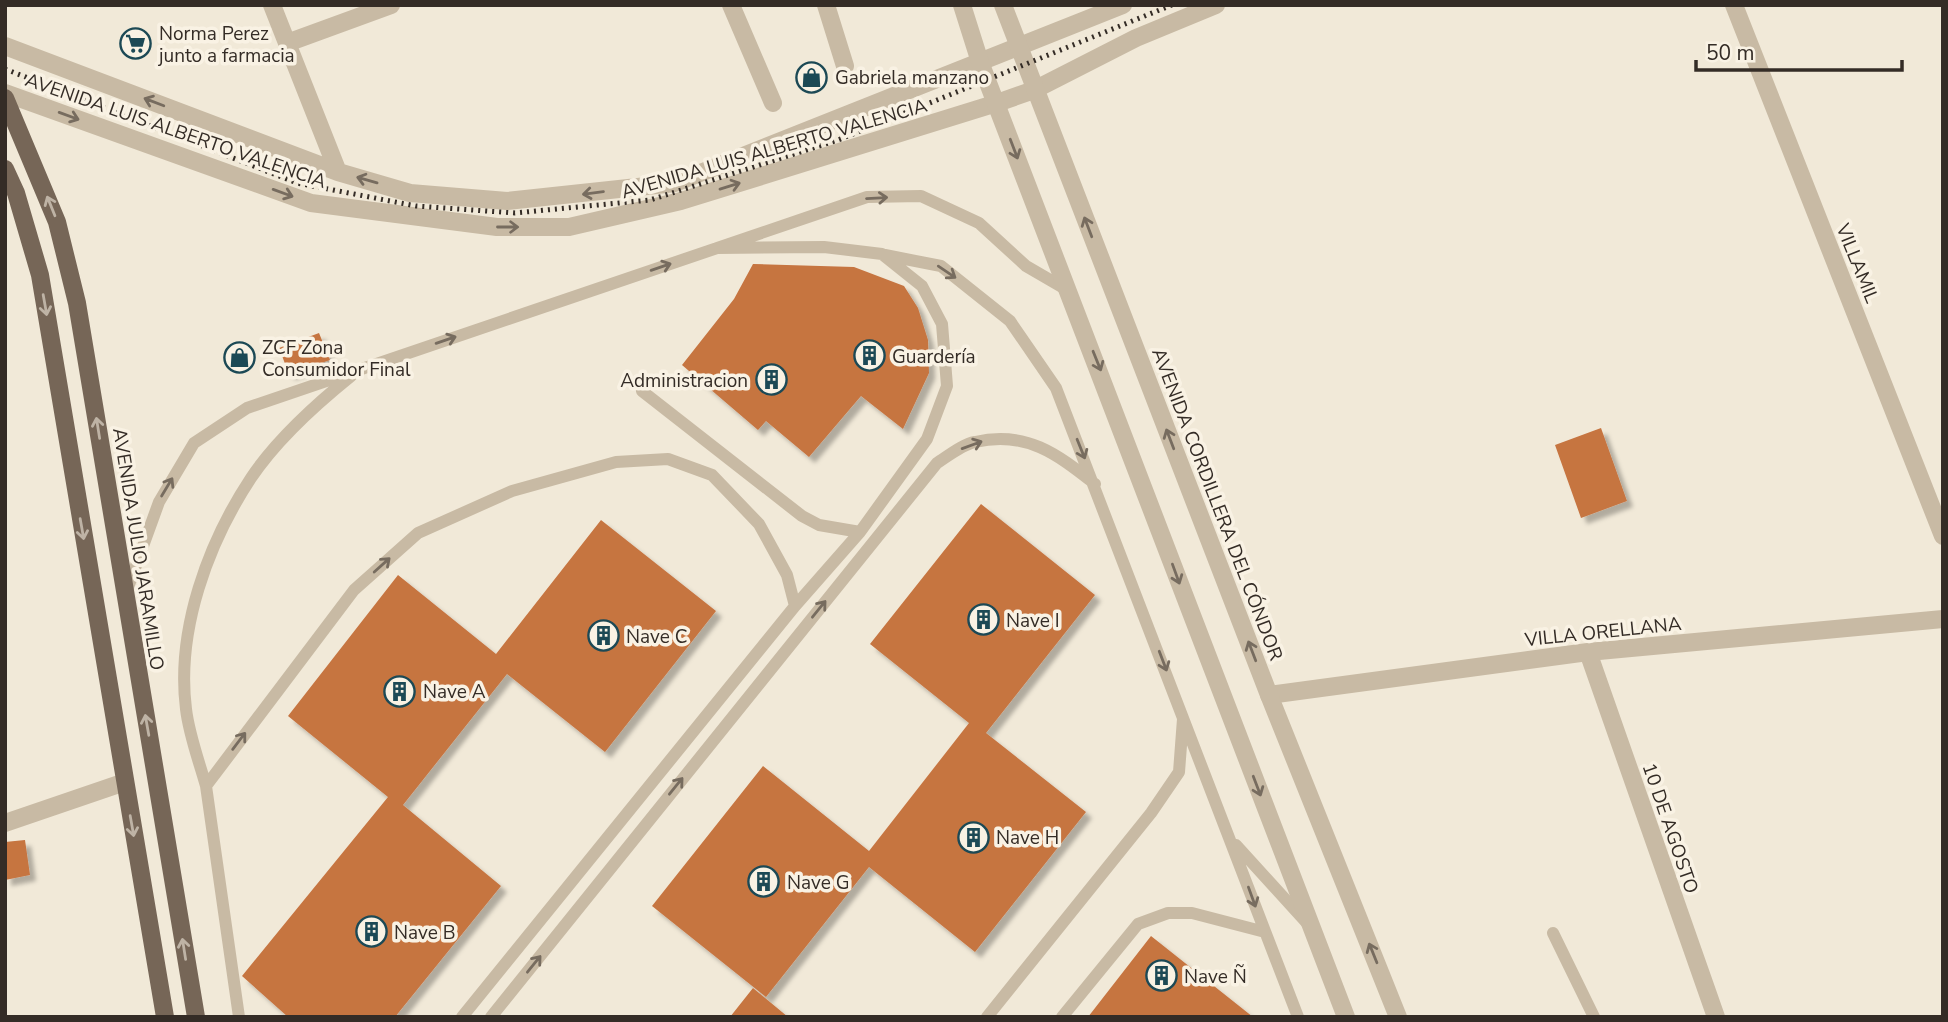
<svg xmlns="http://www.w3.org/2000/svg" width="1948" height="1022" viewBox="0 0 1948 1022" font-family="'Nunito Sans',sans-serif">
<defs>
<filter id="shadow"><feDropShadow dx="6" dy="6" stdDeviation="2" flood-color="#0004"/></filter>
</defs>
<rect width="100%" height="100%" fill="#f1e9d8"/>
<path fill="#c67441" filter="url(#shadow)" d="M 753,264 L 854,267 L 904,286 L 918,308 L 928,340 L 929,373 L 903,429 L 861,396 L 809,457 L 766,421 L 758,430 L 682,365 L 734,299 Z
M 319,333 L 330,360 L 289,374 L 279,348 Z
M 1601,428 L 1627,501 L 1581,518 L 1555,445 Z
M 981,504 L 1095,595 L 986,733 L 1086,812 L 975,952 L 869,867 L 766,997 L 652,906 L 763,766 L 869,851 L 969,723 L 870,644 Z
M 601,520 L 716,611 L 605,752 L 507,674 L 403,805 L 501,886 L 395,1017 L 288,1017 L 242,976 L 388,797 L 288,716 L 398,575 L 496,654 Z
M 25,840 L 30,875 L 5,880 L 5,842 Z
M 1151,936 L 1253,1017 L 1088,1017 Z
M 753,988 L 788,1017 L 730,1017 Z"/>
<g fill="none" stroke-linecap="round" stroke-linejoin="round">
<path stroke="#c8baa4" stroke-width="12" d="M 885,255 L 941,266 L 1010,321 L 1056,388 L 1298,1017
M 642,391 L 802,516 L 819,525 L 860,532
M 126,593 L 159,502 L 194,443 L 247,408 L 867,197 L 921,196 L 979,223 L 1026,266 L 1069,291
M 206,786 C 199,761 189,735 186,709 C 176,630 208,543 251,478 C 277,439 315,405 351,376
M 1236,845 L 1306,922
M 1553,933 L 1594,1017
M 239,1017 L 206,786 L 354,590 L 418,533 L 512,491 L 616,462 L 668,459 L 712,475 L 759,524 L 787,575 L 795,606
M 462,1017 L 795,606 L 860,532 L 927,439 L 947,386 L 942,324 L 922,286 L 882,254 L 824,247 L 717,248
M 491,1017 L 937,463 C 948,456 963,444 975,442 C 1027,430 1058,455 1095,484
M 987,1017 L 1151,813 L 1179,772 L 1183,719
M 1062,1017 L 1138,924 L 1168,913 L 1192,913 L 1265,932"/>
<path stroke="#c8baa4" stroke-width="18" d="M 272,5 L 338,172
M 731,5 L 773,103
M 826,5 L 845,66
M 1734,5 L 1943,536
M 287,43 L 391,5
M 5,46 L 338,172 L 410,193 L 507,201 L 675,183 L 1123,5
M 5,93 L 311,203 L 497,227 L 569,227 L 681,201 L 997,103 L 1034,90 L 1136,38 L 1216,5
M 1588,652 L 1716,1017
M 1269,695 L 1588,652 L 1943,619
M 5,823 L 125,782"/>
<path stroke="#c8baa4" stroke-width="18" d="M 962,5 L 980,62 L 1346,1017
M 1003,5 L 1269,695 L 1398,1017"/>
<path stroke="#766657" stroke-width="18" d="M 5,98 L 57,222 L 77,303 L 196,1017
M 5,169 L 16,193 L 40,275 L 165,1017"/>
<path stroke="#342c26" stroke-width="5" stroke-dasharray="2 5" stroke-linecap="butt" d="M 5,69 L 297,183 L 416,206 L 515,213 L 650,200 L 838,140 L 1172,5"/>
</g>
<defs><path id="oneway-shaft" d="M-6 0H5M1.5-3L5.5 0L1.5 3" fill="none" stroke-width="1.6" stroke-linecap="round" stroke-linejoin="round" transform="scale(1.75)"/></defs>
<g stroke="#776c5f">
<use href="#oneway-shaft" transform="translate(154 102) rotate(-159)"/>
<use href="#oneway-shaft" transform="translate(69 116) rotate(20)"/>
<use href="#oneway-shaft" transform="translate(1014 149) rotate(69)"/>
<use href="#oneway-shaft" transform="translate(367 180) rotate(-164)"/>
<use href="#oneway-shaft" transform="translate(730 186) rotate(-17)"/>
<use href="#oneway-shaft" transform="translate(283 193) rotate(20)"/>
<use href="#oneway-shaft" transform="translate(593 193) rotate(173)"/>
<use href="#oneway-shaft" transform="translate(877 198) rotate(-3)"/>
<use href="#oneway-shaft" transform="translate(508 227)"/>
<use href="#oneway-shaft" transform="translate(1088 227) rotate(-111)"/>
<use href="#oneway-shaft" transform="translate(661 267) rotate(-19)"/>
<use href="#oneway-shaft" transform="translate(947 272) rotate(34)"/>
<use href="#oneway-shaft" transform="translate(446 340) rotate(-19)"/>
<use href="#oneway-shaft" transform="translate(1097 361) rotate(68)"/>
<use href="#oneway-shaft" transform="translate(1170 439) rotate(-111)"/>
<use href="#oneway-shaft" transform="translate(972 445) rotate(-20)"/>
<use href="#oneway-shaft" transform="translate(1081 449) rotate(68)"/>
<use href="#oneway-shaft" transform="translate(167 487) rotate(-59)"/>
<use href="#oneway-shaft" transform="translate(382 565) rotate(-42)"/>
<use href="#oneway-shaft" transform="translate(1176 574) rotate(70)"/>
<use href="#oneway-shaft" transform="translate(819 609) rotate(-51)"/>
<use href="#oneway-shaft" transform="translate(1252 651) rotate(-111)"/>
<use href="#oneway-shaft" transform="translate(1163 661) rotate(69)"/>
<use href="#oneway-shaft" transform="translate(239 741) rotate(-53)"/>
<use href="#oneway-shaft" transform="translate(676 786) rotate(-51)"/>
<use href="#oneway-shaft" transform="translate(1257 786) rotate(69)"/>
<use href="#oneway-shaft" transform="translate(1252 897) rotate(70)"/>
<use href="#oneway-shaft" transform="translate(1373 953) rotate(-112)"/>
<use href="#oneway-shaft" transform="translate(534 964) rotate(-51)"/>
</g>
<g stroke="#beb3a5">
<use href="#oneway-shaft" transform="translate(51 206) rotate(-112)"/>
<use href="#oneway-shaft" transform="translate(45 305) rotate(80)"/>
<use href="#oneway-shaft" transform="translate(98 428) rotate(-99)"/>
<use href="#oneway-shaft" transform="translate(82 529) rotate(80)"/>
<use href="#oneway-shaft" transform="translate(147 725) rotate(-100)"/>
<use href="#oneway-shaft" transform="translate(132 826) rotate(80)"/>
<use href="#oneway-shaft" transform="translate(184 949) rotate(-99)"/>
</g>
<defs>
<symbol id="supermarket-ring" viewBox="-11 -11 22 22"><circle r="9.5" fill="#f9f2e4" stroke="#1c4955" stroke-width="1.5"/><path d="M-6-5.5h2.5l.6 2H6L4.5 2H-2.5L-4.4-4H-6ZM-1.5 3.2a1.3 1.3 0 1 0 .1 0ZM3 3.2a1.3 1.3 0 1 0 .1 0Z" fill="#1c4955"/></symbol>
<symbol id="shop-ring" viewBox="-11 -11 22 22"><circle r="9.5" fill="#f9f2e4" stroke="#1c4955" stroke-width="1.5"/><path d="M-5-2.5h2.3a2.7 3.5 0 0 1 5.4 0H5L5.5 6h-11ZM-1.5-2.5h3a1.5 2.3 0 0 0-3 0Z" fill="#1c4955"/></symbol>
<symbol id="building-ring" viewBox="-11 -11 22 22"><circle r="9.5" fill="#f9f2e4" stroke="#1c4955" stroke-width="1.5"/><path d="M-4-6H4V6H1V3H-1V6H-4ZM-2.5-4.3h1.7v1.8h-1.7ZM.8-4.3h1.7v1.8H.8ZM-2.5-1h1.7V.8h-1.7ZM.8-1h1.7V.8H.8Z" fill="#1c4955"/></symbol>
</defs>
<g fill-rule="evenodd">
<use href="#supermarket-ring" x="118" y="26" width="35" height="35"/>
<use href="#shop-ring" x="794" y="60" width="35" height="35"/>
<use href="#building-ring" x="852" y="338" width="35" height="35"/>
<use href="#shop-ring" x="222" y="340" width="35" height="35"/>
<use href="#building-ring" x="754" y="362" width="35" height="35"/>
<use href="#building-ring" x="966" y="602" width="35" height="35"/>
<use href="#building-ring" x="586" y="618" width="35" height="35"/>
<use href="#building-ring" x="382" y="674" width="35" height="35"/>
<use href="#building-ring" x="956" y="820" width="35" height="35"/>
<use href="#building-ring" x="746" y="864" width="35" height="35"/>
<use href="#building-ring" x="354" y="914" width="35" height="35"/>
<use href="#building-ring" x="1144" y="958" width="35" height="35"/>
</g>
<g text-anchor="middle" stroke-width="7" stroke-linejoin="round" paint-order="stroke">
<g font-size="19" fill="#342c26" stroke="#f9f2e4" text-anchor="start">
<text x="159" y="40">Norma Perez<tspan x="159" dy="22">junto a farmacia</tspan></text>
<text x="835" y="84">Gabriela manzano</text>
<text x="262" y="354">ZCF Zona<tspan x="262" dy="22">Consumidor Final</tspan></text>
<text x="892" y="363">Guardería</text>
<text x="748" y="387" text-anchor="end">Administracion</text>
<text x="1006" y="627">Nave I</text>
<text x="626" y="643">Nave C</text>
<text x="423" y="698">Nave A</text>
<text x="996" y="844">Nave H</text>
<text x="787" y="889">Nave G</text>
<text x="394" y="939">Nave B</text>
<text x="1184" y="983">Nave Ñ</text>
</g>
<g font-size="19" fill="#342c26" stroke="#f9f2e4">
<text transform="translate(176 130) rotate(19)" y="7">AVENIDA LUIS ALBERTO VALENCIA</text>
<text transform="translate(774 148) rotate(-16)" y="7">AVENIDA LUIS ALBERTO VALENCIA</text>
<text transform="translate(1858 263) rotate(68)" y="7">VILLAMIL</text>
<text transform="translate(1218 504) rotate(69)" y="7">AVENIDA CORDILLERA DEL CÓNDOR</text>
<text transform="translate(139 549) rotate(81)" y="7">AVENIDA JULIO JARAMILLO</text>
<text transform="translate(1603 631) rotate(-6)" y="7">VILLA ORELLANA</text>
<text transform="translate(1671 828) rotate(71)" y="7">10 DE AGOSTO</text>
</g>
</g>
<rect width="1948" height="1022" fill="none" stroke="#342c26" stroke-width="14"/>
<path d="M1696 60v10h206v-10" fill="none" stroke="#342c26" stroke-width="3.5"/>
<text x="1706" y="60" font-size="21" fill="#342c26" stroke="#f9f2e4" stroke-width="5" paint-order="stroke">50 m</text>
</svg>
